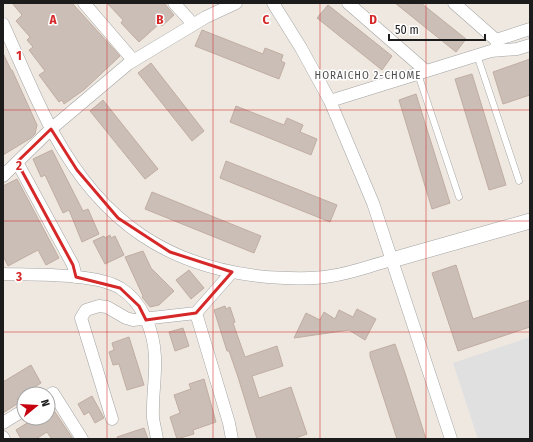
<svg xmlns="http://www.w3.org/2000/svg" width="533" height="442" viewBox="0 0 533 442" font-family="'Fira Sans Condensed',sans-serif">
<rect width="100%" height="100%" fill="#eee8e0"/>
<path fill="#e0e0e0" d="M 530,337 L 530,439 L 478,439 L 453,363 Z"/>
<path fill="#cabeb6" stroke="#c1ada1" d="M 12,3 L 72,3 L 120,56 L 85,89 L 64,104 L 62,100 L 59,102 L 39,75 L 45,71 L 29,50 L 33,47 L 27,40 L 30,37 L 16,21 L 22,15 Z
M 107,3 L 164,3 L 174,15 L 162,26 L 159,24 L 139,42 L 121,23 L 123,20 Z
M 395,3 L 421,3 L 466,39 L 456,52 Z
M 328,5 L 392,56 L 382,70 L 317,18 Z
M 202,30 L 263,54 L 265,48 L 283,55 L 281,61 L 285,63 L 279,79 L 195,46 Z
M 3,53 L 11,70 L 12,70 L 37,125 L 35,134 L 31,138 L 3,155 Z
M 530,59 L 530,95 L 503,104 L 493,72 Z
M 151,63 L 204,131 L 192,141 L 138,73 Z
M 472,74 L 506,185 L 489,190 L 455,79 Z
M 416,94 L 450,203 L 432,209 L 399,100 Z
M 103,100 L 158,169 L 145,179 L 90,111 Z
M 236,106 L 284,125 L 287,118 L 303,125 L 300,132 L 317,139 L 311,155 L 230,122 Z
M 52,150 L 83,211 L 88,209 L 99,234 L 82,242 L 69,210 L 63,213 L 45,175 L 41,177 L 33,159 Z
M 226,161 L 337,205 L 330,222 L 220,178 Z
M 17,179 L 59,258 L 46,265 L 38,250 L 8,266 L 3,256 L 3,186 Z
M 152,192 L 261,236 L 254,253 L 145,209 Z
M 110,235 L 111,238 L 115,236 L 124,255 L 105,264 L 93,241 L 104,236 L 105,238 Z
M 143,251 L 151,268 L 174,291 L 159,305 L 150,307 L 142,297 L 143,296 L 125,257 Z
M 456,265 L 473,319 L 530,300 L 530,327 L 458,351 L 432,273 Z
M 189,270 L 204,288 L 191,299 L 176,280 Z
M 225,306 L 226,309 L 230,307 L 235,322 L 233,323 L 245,357 L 277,346 L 283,366 L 252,376 L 259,398 L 291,387 L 307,434 L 293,439 L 257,439 L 238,377 L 229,351 L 227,351 L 214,310 Z
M 357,309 L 376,319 L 365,340 L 349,330 L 294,338 L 306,313 L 320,320 L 324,312 L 335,319 L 339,310 L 353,317 Z
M 183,328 L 189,346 L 175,351 L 169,332 Z
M 129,337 L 144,385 L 127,390 L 119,364 L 113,365 L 109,352 L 114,350 L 112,343 Z
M 395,344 L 405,373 L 426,439 L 397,439 L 370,356 L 370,352 Z
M 31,365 L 41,383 L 17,399 L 20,402 L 3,413 L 3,382 Z
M 204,379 L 216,422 L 193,430 L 194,434 L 177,439 L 170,417 L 180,413 L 174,395 L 191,389 L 189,384 Z
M 92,396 L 104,418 L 95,423 L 89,412 L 84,415 L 78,404 Z
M 48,403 L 49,403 L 73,439 L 49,439 L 51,438 L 47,432 L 36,439 L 21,439 L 16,430 L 35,418 L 48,418 Z
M 144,428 L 148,439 L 118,439 L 117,437 Z"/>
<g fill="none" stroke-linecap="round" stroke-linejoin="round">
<defs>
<path id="service" d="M 477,55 L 519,181
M 418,74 L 459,197"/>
<path id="minor" d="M 84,3 L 133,60
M 174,3 L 193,24
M 273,3 L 301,48 L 330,101 L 373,203 L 451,439
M 348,3 L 426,71
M 454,3 L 496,40 L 498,50
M 3,24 C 20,61 35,99 54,134 C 102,222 168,268 268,277 C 288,278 310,280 331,276 C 352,273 372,265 392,260
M 496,40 L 530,29
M 330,101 L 491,51 L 517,49 L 530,45
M 17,162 L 73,265 L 76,277
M 3,176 L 51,129 L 128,64 L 206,17 L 236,3
M 232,272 L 196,313 L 229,423 L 232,439
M 3,274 C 32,275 97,273 120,288 C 143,302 154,332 155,357 C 156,377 152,398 153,418 C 154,425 156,432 157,439
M 48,396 L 53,393 L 82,439
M 112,419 L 81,318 L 86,310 L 99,306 L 107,307 L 126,318 L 133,320 L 196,313
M 3,423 L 24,410
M 3,437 L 4,439"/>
<path id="tertiary" d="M 392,260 L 530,221"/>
</defs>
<use href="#service" stroke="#a3a3a3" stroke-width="7"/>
<use href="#minor" stroke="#a3a3a3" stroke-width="13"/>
<use href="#tertiary" stroke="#a3a3a3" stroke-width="16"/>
<use href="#service" stroke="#fff" stroke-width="6"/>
<use href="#minor" stroke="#fff" stroke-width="12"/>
<use href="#tertiary" stroke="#fff" stroke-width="15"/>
</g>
<path fill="none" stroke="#d62828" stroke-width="3" stroke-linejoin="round" d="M 51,129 L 77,170 L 118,218 L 170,252 L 232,272 L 196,313 L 146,320 L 139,306 L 120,288 L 76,277 L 73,265 L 17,162 Z"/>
<path fill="none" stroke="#d62828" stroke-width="1" stroke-opacity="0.55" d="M 107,3 L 107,439M 213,3 L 213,439M 320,3 L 320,439M 426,3 L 426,439M 3,110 L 530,110M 3,221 L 530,221M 3,332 L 530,332"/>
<g text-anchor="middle" stroke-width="3" stroke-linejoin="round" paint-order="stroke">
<g font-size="11" letter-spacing="1" fill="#4f4f4f" stroke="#fff">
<text x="368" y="79">HORAICHO 2-CHOME</text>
</g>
</g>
<g font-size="13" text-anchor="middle" font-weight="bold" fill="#d62828" stroke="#fff" stroke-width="3" stroke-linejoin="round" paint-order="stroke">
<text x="53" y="24">A</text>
<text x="160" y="24">B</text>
<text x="266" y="24">C</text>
<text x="373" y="24">D</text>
<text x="19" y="60">1</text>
<text x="19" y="170">2</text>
<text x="19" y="281">3</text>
</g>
<rect width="533" height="442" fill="none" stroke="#1c1c1c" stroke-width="8"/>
<g transform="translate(36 406) rotate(72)"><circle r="19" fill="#ffffff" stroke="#a4a4a4"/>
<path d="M0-3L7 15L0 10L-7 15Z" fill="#c7000f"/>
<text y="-6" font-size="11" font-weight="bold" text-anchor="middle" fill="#1c1c1c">N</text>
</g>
<path d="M389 34v6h96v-6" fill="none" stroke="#1c1c1c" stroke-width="2"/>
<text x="395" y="34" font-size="12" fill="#1c1c1c" stroke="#ffffff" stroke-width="3" paint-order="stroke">50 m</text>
</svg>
